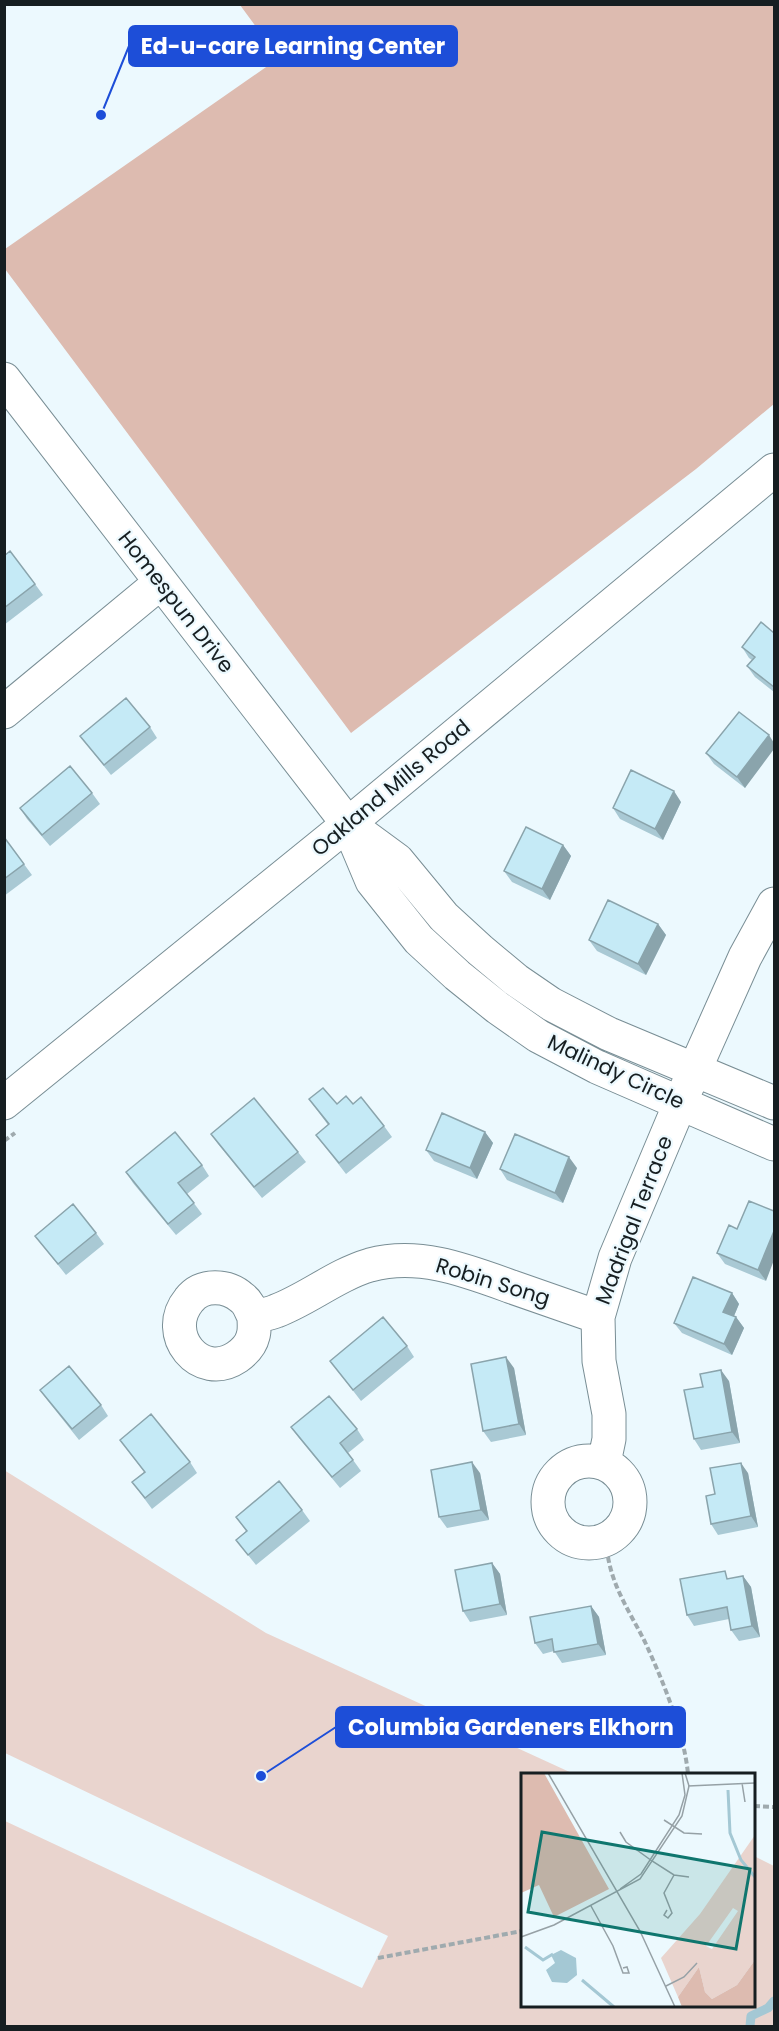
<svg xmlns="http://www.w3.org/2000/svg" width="779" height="2031" viewBox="0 0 779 2031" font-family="Poppins,sans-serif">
<rect width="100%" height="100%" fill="#ecf9fe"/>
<path fill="#e9d4ce" d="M 4,1470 L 266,1633 L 574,1774 L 522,1774 L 522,2006 L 754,2006 L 754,1856 L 774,1866 L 774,2026 L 5,2026 L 5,1821 L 362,1988 L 388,1936 L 5,1753 Z"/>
<path fill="#ddbbb0" d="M 240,5 L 774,5 L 774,404 L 696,469 L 351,733 L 5,269 L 5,249 L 279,58 Z"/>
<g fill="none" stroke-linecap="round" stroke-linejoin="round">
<path stroke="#a4c8d4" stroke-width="9" d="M 750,2026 L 751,2016 L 768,2008 L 774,2001"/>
<defs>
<path id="minor" d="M 4,379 L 348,824 L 372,881 L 419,940 L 457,975 L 498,1008 L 538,1036 L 597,1067 L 774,1144
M 4,712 L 160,583
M 348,824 L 397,860 L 444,917 L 480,950 L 516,980 L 551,1004 L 609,1034 L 774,1103
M 4,1103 L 348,824 L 774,470
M 254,1317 C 251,1311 248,1302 242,1298 C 228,1285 202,1283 189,1300 C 161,1334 200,1382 237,1357 C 244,1352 251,1345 253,1336 C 255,1330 254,1323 254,1317 C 261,1315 269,1314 276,1311 C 308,1299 336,1275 370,1265 C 419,1252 465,1270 512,1287 C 540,1297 569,1307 598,1317
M548 1502a41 41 0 1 1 82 0a41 41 0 1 1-82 0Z
M 604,1463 L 609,1439 L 609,1414 L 599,1361 L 598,1317 L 615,1258 L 687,1087 L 745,957 L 774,904"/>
</defs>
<use href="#minor" stroke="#798e95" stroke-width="35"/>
<path stroke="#9faaae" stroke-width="4" stroke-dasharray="6 3" stroke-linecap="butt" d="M 4,1141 L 15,1133
M 607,1539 C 608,1546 607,1555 609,1562 C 615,1591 632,1616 645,1642 C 663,1681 684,1732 688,1774
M 754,1806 L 774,1807
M 378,1958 L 522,1931"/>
<use href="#minor" stroke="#fff" stroke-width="33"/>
</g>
<path fill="#a9c9d4" d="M 4,556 L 35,584 L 43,595 L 4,625 Z
M 774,633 L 774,692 L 755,677 L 747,666 L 752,660 L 749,658 L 742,647 Z
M 150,727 L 157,738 L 111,775 L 80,736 Z
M 769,735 L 745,788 L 714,764 L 706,753 Z
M 92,793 L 100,804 L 50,846 L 27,819 L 20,808 Z
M 681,802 L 663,840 L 620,819 L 613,808 Z
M 4,837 L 32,875 L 4,896 Z
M 563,845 L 571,856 L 550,900 L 512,882 L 504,871 Z
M 658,924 L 666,935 L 646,975 L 597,951 L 589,940 Z
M 309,1099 L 337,1104 L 353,1104 L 384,1126 L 392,1137 L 346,1174 L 316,1135 L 328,1125 Z
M 485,1132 L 493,1143 L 477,1179 L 434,1161 L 426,1150 Z
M 211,1134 L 298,1152 L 306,1162 L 262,1198 L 218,1144 Z
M 202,1165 L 209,1176 L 187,1194 L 202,1214 L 176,1235 L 133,1183 L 126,1172 Z
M 577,1168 L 563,1203 L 507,1180 L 500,1169 Z
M 729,1225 L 766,1281 L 725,1264 L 717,1253 Z
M 96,1233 L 104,1244 L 66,1275 L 35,1236 Z
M 732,1293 L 739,1304 L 734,1316 L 736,1317 L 744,1328 L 732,1355 L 682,1333 L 674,1323 Z
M 407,1346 L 414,1357 L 361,1401 L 330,1361 Z
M 514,1368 L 526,1435 L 491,1442 L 483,1431 Z
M 729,1381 L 740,1443 L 701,1450 L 694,1439 L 703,1387 Z
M 40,1390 L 101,1405 L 108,1416 L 79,1440 L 48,1401 Z
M 291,1427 L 357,1429 L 364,1440 L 348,1453 L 361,1471 L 340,1488 L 299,1438 Z
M 120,1440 L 190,1462 L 197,1473 L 152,1509 L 132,1482 L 144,1472 Z
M 480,1473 L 489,1520 L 447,1528 L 439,1517 Z
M 748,1473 L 758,1527 L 718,1535 L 711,1524 L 715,1494 Z
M 302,1510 L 310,1521 L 256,1565 L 236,1540 L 246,1531 L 236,1517 Z
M 492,1563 L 500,1574 L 507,1615 L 470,1622 L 463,1611 Z
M 743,1576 L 751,1587 L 760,1637 L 739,1641 L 731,1630 L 729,1619 L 694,1626 L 687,1615 L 731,1579 Z
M 591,1606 L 599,1617 L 606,1655 L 562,1663 L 554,1651 L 543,1654 L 535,1643 Z"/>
<path fill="#8aa4ac" d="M 769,735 L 774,743 L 774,749 L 745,788 L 737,777 Z
M 674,791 L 681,802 L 663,840 L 655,829 Z
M 563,845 L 571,856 L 550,900 L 542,889 Z
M 658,924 L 666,935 L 646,975 L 638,964 Z
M 485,1132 L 493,1143 L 477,1179 L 470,1168 Z
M 569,1157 L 577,1168 L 563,1203 L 555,1193 Z
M 774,1231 L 774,1260 L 766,1281 L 758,1270 Z
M 732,1293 L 739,1304 L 731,1323 L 723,1312 Z
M 736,1317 L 744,1328 L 732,1355 L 724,1344 Z
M 506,1357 L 514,1368 L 526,1435 L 519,1424 Z
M 721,1370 L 729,1381 L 740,1443 L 732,1432 Z
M 472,1462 L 480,1473 L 489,1520 L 481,1510 Z
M 741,1463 L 748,1473 L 758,1527 L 751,1516 Z
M 492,1563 L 500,1574 L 507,1615 L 500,1604 Z
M 743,1576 L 751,1587 L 760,1637 L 752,1626 Z
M 591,1606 L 599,1617 L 606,1655 L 598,1644 Z"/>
<path fill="#c5eaf6" stroke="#8aa4ac" stroke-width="1.5" d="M 10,551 L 35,584 L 4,608 L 4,556 Z
M 761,622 L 774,633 L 774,687 L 747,666 L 755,657 L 742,647 Z
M 126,698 L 150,727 L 104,765 L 80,736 Z
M 739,712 L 769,735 L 737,777 L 706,753 Z
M 70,766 L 92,793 L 42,835 L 20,808 Z
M 631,770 L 674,791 L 655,829 L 613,808 Z
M 526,827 L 563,845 L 542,889 L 504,871 Z
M 4,837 L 24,864 L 4,879 Z
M 608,900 L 658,924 L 638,964 L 589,940 Z
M 323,1088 L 337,1104 L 346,1096 L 353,1104 L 361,1097 L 384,1126 L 339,1163 L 316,1135 L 329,1124 L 309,1099 Z
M 254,1098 L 298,1152 L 254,1187 L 211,1134 Z
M 442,1113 L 485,1132 L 470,1168 L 426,1150 Z
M 175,1132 L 202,1165 L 178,1183 L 194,1203 L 168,1224 L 126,1172 Z
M 515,1134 L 569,1157 L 555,1193 L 500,1169 Z
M 749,1201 L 774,1211 L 774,1231 L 758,1270 L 717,1253 L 729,1225 L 737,1229 Z
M 73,1204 L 96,1233 L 58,1264 L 35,1236 Z
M 693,1277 L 732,1293 L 723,1312 L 736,1317 L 724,1344 L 674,1323 Z
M 383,1317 L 407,1346 L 353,1390 L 330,1361 Z
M 506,1357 L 519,1424 L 483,1431 L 471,1364 Z
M 69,1366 L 101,1405 L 72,1429 L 40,1390 Z
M 721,1370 L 732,1432 L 694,1439 L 684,1390 L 703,1387 L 700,1374 Z
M 329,1396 L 357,1429 L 340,1443 L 353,1460 L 332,1477 L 291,1427 Z
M 151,1414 L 190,1462 L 145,1498 L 132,1482 L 145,1472 L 120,1440 Z
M 472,1462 L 481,1510 L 439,1517 L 431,1470 Z
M 741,1463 L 751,1516 L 711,1524 L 706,1496 L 715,1494 L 710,1468 Z
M 279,1481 L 302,1510 L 248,1555 L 236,1540 L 247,1531 L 236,1517 Z
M 492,1563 L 500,1604 L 463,1611 L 455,1570 Z
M 725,1571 L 727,1579 L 743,1576 L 752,1626 L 731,1630 L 727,1607 L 687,1615 L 680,1579 Z
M 591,1606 L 598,1644 L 554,1652 L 552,1639 L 535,1643 L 530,1617 Z"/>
<g text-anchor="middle" stroke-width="4.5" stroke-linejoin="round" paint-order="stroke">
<g font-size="21" fill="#161e21" stroke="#ecf9fe">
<text transform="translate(176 602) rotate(52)" y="7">Homespun Drive</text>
<text transform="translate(391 788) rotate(-40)" y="7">Oakland Mills Road</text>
<text transform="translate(616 1072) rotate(25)" y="7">Malindy Circle</text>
<text transform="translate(634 1220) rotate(-69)" y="7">Madrigal Terrace</text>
<text transform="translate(493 1282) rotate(17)" y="7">Robin Song</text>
</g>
</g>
<g transform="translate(521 1773)">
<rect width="234" height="234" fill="#ecf9fe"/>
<path d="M 234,62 L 234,187 L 216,212 L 191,226 L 184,219 L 178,194 L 157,224 L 140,185 L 179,141 ZM 212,135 L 217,138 L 191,176 L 185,173 Z" fill="#e9d4ce" fill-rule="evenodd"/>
<path d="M 0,0 L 23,0 L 88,116 L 33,144 L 18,112 L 0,120 ZM 234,187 L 234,234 L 161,234 L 157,224 L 178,194 L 184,219 L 191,226 L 216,212 Z" fill="#ddbbb0"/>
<path d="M 40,177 L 55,185 L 56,202 L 46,210 L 31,209 L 25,197 L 34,190 L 30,182 Z" fill="#a4c8d4"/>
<path fill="none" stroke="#a4c8d4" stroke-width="3" d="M 207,17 L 209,60 L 220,87 L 234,104M 4,174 L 22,187 L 32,181M 61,207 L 93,234"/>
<path fill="none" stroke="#96a1a6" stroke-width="1.5" d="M 27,0 L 119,158 L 154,234M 221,10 L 224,29M 167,13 L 234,10M 143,47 L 163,60 L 181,61M 99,59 L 105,69 L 131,88 L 153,102 L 168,104M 99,116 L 120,101 L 158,42 L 164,22 L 161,0M 70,133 L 92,173 L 102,200 L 108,200 L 106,194 L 102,195M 146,137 L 143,142 L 147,145 L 151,140 L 143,120 L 153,102M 0,164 L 33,152 L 119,106 L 161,43 L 168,13 L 164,0M 145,213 L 163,204 L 176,190"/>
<path fill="#0f766e" fill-opacity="0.15" stroke="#0f766e" stroke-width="3" d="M 21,59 L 229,96 L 215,176 L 7,139 Z"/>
<rect width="234" height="234" fill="none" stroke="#161e21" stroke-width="3"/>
</g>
<path fill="none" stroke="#1d4ed8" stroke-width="2" d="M101 115L129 46M261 1776L336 1727"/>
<g fill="#1d4ed8" stroke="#ecf9fe" stroke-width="2">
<circle cx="101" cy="115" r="6"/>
<circle cx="261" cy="1776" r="6"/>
</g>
<g fill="#1d4ed8" stroke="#1d4ed8" stroke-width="2">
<rect x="129" y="26" width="328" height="40" rx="6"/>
<rect x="336" y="1707" width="349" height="40" rx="6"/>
</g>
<g font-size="22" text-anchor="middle" font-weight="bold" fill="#fff">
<text x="293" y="54">Ed-u-care Learning Center</text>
<text x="511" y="1735">Columbia Gardeners Elkhorn</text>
</g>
<rect width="779" height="2031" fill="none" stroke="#161e21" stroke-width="12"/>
</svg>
